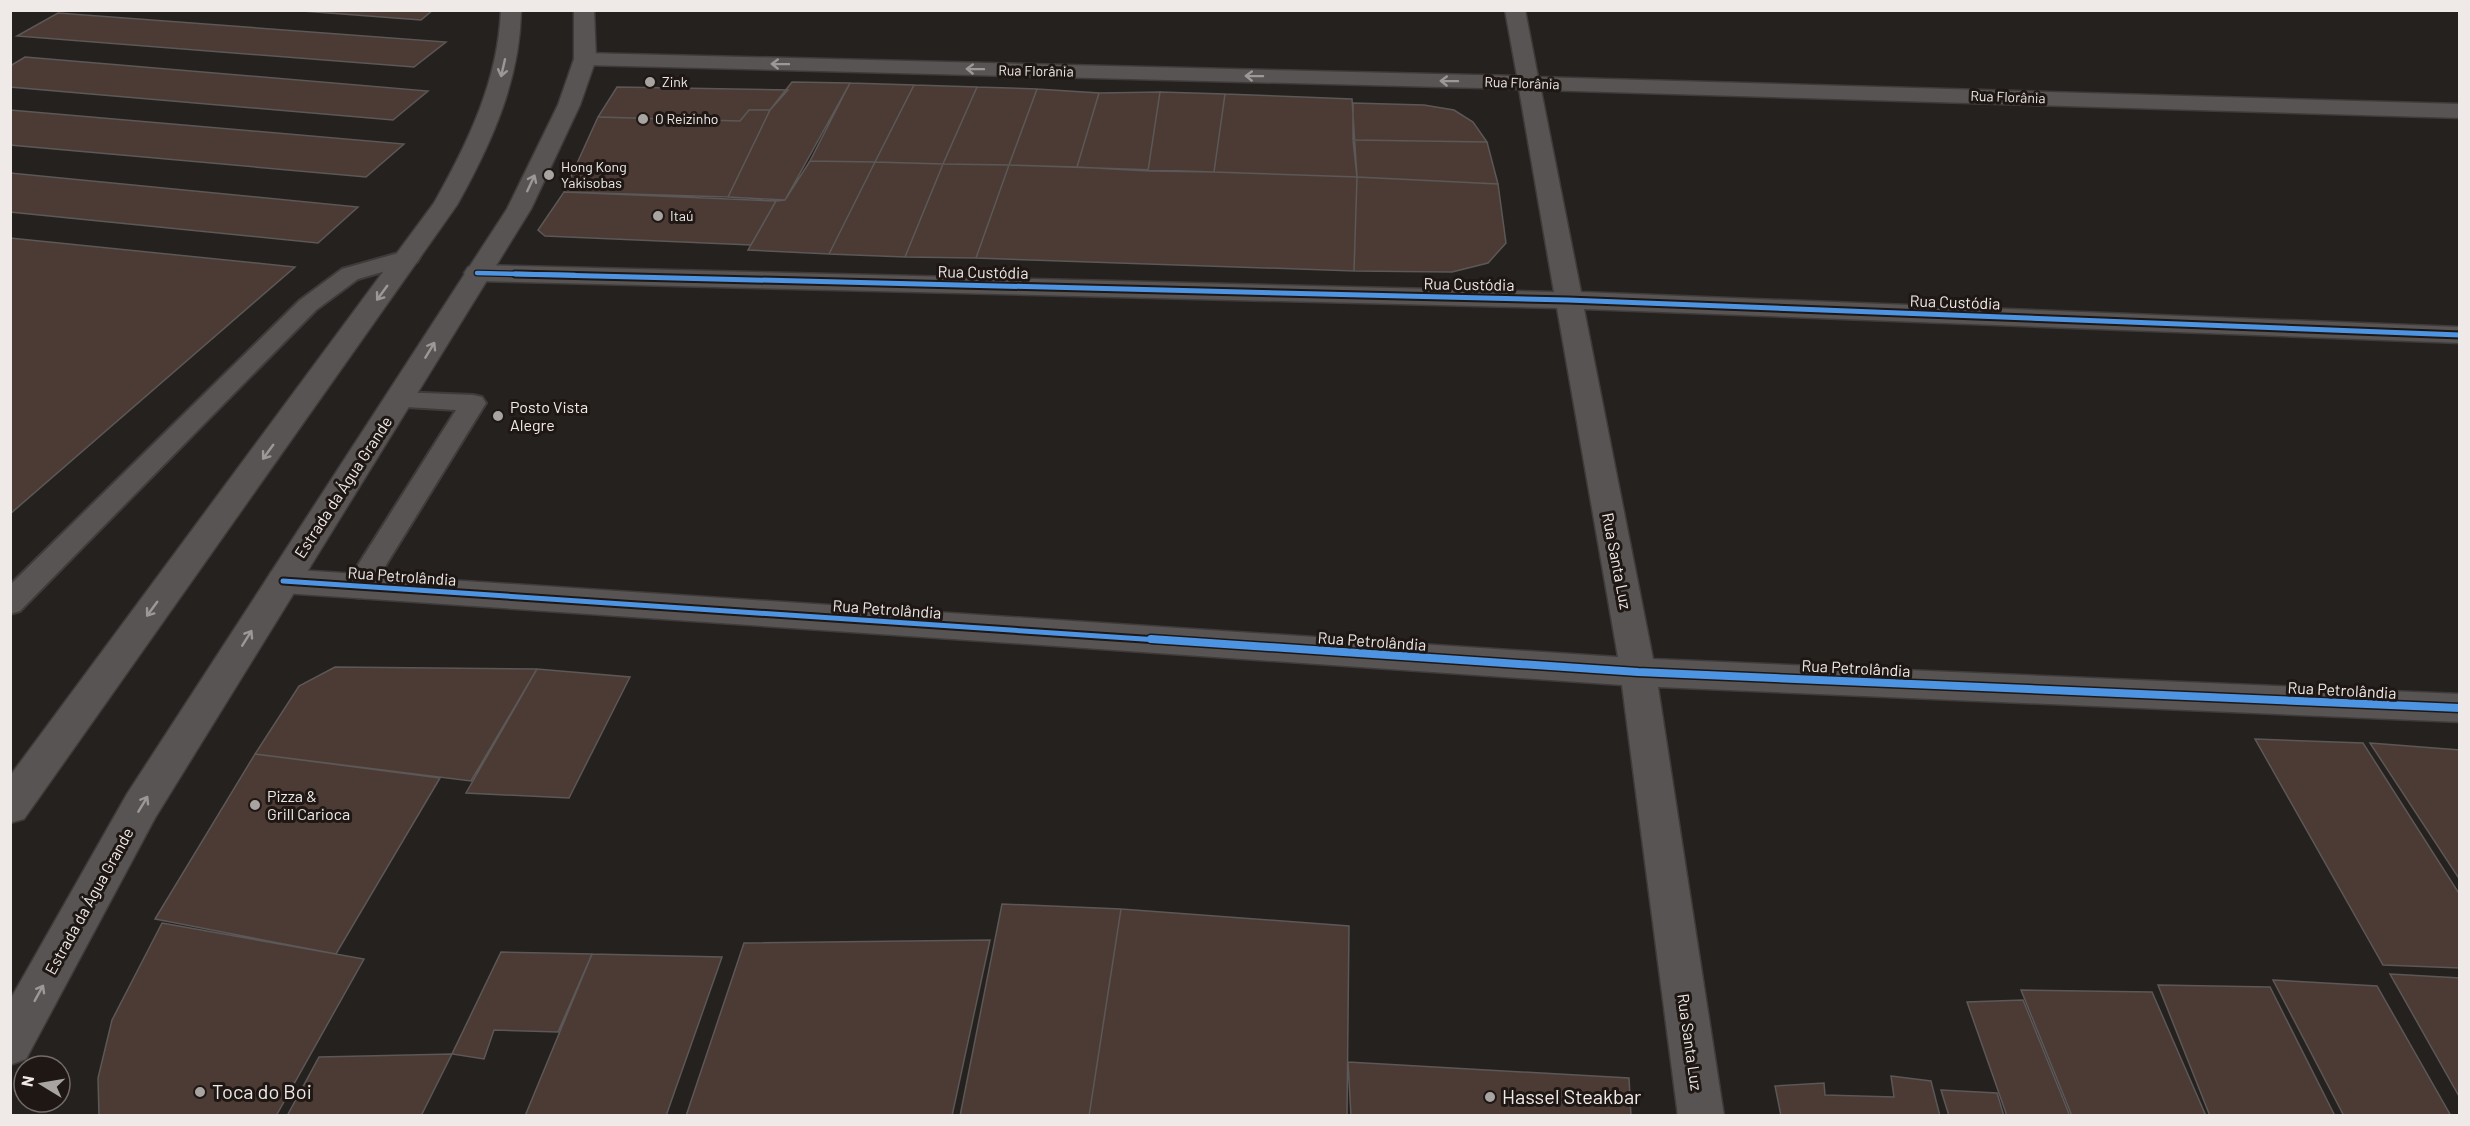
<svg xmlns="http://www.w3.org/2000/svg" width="2470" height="1126" viewBox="0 0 2470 1126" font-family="Barlow,sans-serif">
<rect width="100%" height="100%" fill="#25211f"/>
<path fill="#4c3b34" stroke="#5b5857" stroke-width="1.5" d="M 289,10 L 433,10 L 421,20 Z
M 58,13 L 446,42 L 414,67 L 17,36 Z
M 25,57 L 428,91 L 393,120 L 10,87 L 10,66 Z
M 792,82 L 850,83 L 785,200 L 728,197 L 770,110 Z
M 850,83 L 914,85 L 875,162 L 810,161 Z
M 914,85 L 977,87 L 943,164 L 875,162 Z
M 617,87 L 788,90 L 770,110 L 749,110 L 740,121 L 598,117 Z
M 977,87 L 1037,89 L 1009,165 L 943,164 Z
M 1037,89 L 1099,93 L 1077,167 L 1009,165 Z
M 1160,92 L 1225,94 L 1214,172 L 1148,171 Z
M 1160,92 L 1148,171 L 1077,167 L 1099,93 Z
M 1225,94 L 1352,99 L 1357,177 L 1214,172 Z
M 1353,103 L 1424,105 L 1454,110 L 1473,122 L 1487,142 L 1353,140 Z
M 10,110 L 404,144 L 366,177 L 10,145 Z
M 749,110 L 770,110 L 728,197 L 564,192 L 598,117 L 740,121 Z
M 1353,140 L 1487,142 L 1498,184 L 1357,177 Z
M 810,161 L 875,162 L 829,254 L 748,250 L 776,201 L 785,200 Z
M 875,162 L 943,164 L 905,257 L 829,254 Z
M 943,164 L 1009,165 L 976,258 L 905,257 Z
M 1009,165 L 1357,177 L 1354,271 L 976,258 Z
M 10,173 L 358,207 L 318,243 L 10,212 Z
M 1357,177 L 1498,184 L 1506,243 L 1488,263 L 1452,272 L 1354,271 Z
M 564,192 L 776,201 L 751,245 L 545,236 L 538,230 Z
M 10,238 L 295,267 L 10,514 Z
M 335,667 L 537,669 L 471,781 L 255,754 L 299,686 Z
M 537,669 L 630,677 L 569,798 L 466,793 Z
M 2255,739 L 2363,743 L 2460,895 L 2460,968 L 2383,965 Z
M 2370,743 L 2460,750 L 2460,880 Z
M 255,754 L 440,778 L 336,954 L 155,919 Z
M 1002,904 L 1121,909 L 1089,1116 L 960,1116 Z
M 1121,909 L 1349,926 L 1347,1116 L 1089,1116 Z
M 162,923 L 364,959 L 276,1116 L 99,1116 L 98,1078 L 112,1020 Z
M 990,940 L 952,1116 L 686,1116 L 744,943 Z
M 501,952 L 592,954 L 558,1032 L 494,1030 L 484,1059 L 452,1054 Z
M 592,954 L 722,957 L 666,1116 L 525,1116 Z
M 2390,974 L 2460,978 L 2460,1098 Z
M 2273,980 L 2377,986 L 2451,1116 L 2344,1116 Z
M 2158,985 L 2270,987 L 2335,1116 L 2210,1116 Z
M 2021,990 L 2152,992 L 2206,1116 L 2072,1116 Z
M 2023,1000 L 2070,1116 L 2007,1116 L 1967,1002 Z
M 452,1054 L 421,1116 L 287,1116 L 319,1057 Z
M 1348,1062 L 1629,1078 L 1631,1116 L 1351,1116 Z
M 1891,1076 L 1931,1081 L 1940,1116 L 1781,1116 L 1775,1086 L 1824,1083 L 1825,1095 L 1894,1097 Z
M 1941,1090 L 1997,1093 L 2004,1116 L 1949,1116 Z"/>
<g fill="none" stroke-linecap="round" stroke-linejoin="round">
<defs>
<path id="lane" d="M 409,250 L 417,252 L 420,257 L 417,262 L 358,279 L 316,310 L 20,611 L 10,614 L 10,585 L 300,300 L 342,269 Z
M 399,392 L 473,395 L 482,397 L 486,403 L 368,594 L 358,598 L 348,594 L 344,587 L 456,410 L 390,406 L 386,400 L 390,394 Z"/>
<path id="street" d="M 1505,10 L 1525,10 L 1538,77 L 2460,104 L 2460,118 L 1541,90 L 1581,292 L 2460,327 L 2460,343 L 1584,309 L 1653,659 L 2460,694 L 2460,722 L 1658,687 L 1724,1116 L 1678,1116 L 1622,685 L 283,593 L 271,590 L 266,581 L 271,572 L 283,569 L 1618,657 L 1557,308 L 477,281 L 468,279 L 464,273 L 468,267 L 477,265 L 1554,292 L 1519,89 L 585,65 L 578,63 L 574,59 L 578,55 L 585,53 L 1517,76 Z"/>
<path id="secondary" d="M 501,10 L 521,10 C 520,81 491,144 457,205 L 24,819 L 10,823 L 10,776 L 434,203 C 468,143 498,81 501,10 Z
M 574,10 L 594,10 L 596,59 L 580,105 L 531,209 L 155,818 L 26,1059 L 10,1065 L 10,1000 L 127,794 L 507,209 L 558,105 L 574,59 Z"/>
</defs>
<use href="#lane" stroke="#3f3b3a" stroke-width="4"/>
<use href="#street" stroke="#3f3b3a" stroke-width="3"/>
<use href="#secondary" stroke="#3f3b3a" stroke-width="3"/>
<use href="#lane" fill="#585453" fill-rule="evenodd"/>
<use href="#street" fill="#585453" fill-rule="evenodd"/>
<use href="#secondary" fill="#585453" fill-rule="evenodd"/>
<defs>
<path id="cycleway-far2" d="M 477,273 L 575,275"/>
<path id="cycleway-far1" d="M 515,274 L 1568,300 L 2460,335
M 283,581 L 1173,641"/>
<path id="cycleway" d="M 1151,639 L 1638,672 L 2460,708"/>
</defs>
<use href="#cycleway-far2" stroke="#1e1714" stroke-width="7"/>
<use href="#cycleway-far1" stroke="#1e1714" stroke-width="9"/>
<use href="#cycleway" stroke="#1e1714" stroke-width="11"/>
<use href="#cycleway-far2" stroke="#4d94e3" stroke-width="4.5"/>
<use href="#cycleway-far1" stroke="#4d94e3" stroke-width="5"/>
<use href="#cycleway" stroke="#4d94e3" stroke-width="8"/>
</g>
<defs><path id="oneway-shaft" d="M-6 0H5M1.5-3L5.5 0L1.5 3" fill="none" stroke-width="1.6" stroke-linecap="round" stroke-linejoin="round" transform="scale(1.5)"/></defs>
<g stroke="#9c9896">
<use href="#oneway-shaft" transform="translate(780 64) rotate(-179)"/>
<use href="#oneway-shaft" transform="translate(503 68) rotate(103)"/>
<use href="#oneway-shaft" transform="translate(975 69) rotate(-179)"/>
<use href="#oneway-shaft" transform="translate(1254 76) rotate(-179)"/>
<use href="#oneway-shaft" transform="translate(1449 81) rotate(-179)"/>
<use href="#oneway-shaft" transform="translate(531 183) rotate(-65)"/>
<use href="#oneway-shaft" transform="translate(382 293) rotate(126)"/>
<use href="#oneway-shaft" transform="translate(430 350) rotate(-59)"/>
<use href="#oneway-shaft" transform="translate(268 452) rotate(126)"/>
<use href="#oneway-shaft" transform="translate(152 609) rotate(126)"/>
<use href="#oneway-shaft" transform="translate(247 638) rotate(-58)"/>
<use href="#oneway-shaft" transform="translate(143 804) rotate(-59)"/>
<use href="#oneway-shaft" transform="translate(39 993) rotate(-61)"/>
</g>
<g fill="#a8a4a2" stroke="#1e1714" stroke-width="2">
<circle cx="650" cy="82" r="6"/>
<circle cx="643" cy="119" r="6"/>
<circle cx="549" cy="175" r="6"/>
<circle cx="658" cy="216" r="6"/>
<circle cx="498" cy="416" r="6"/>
<circle cx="255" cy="805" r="6"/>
<circle cx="200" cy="1092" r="6"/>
<circle cx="1490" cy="1097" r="6"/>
</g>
<g text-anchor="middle" stroke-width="6" stroke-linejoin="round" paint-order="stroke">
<g font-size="14" fill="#efeae8" stroke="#1e1714">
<text transform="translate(1036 71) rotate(1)" y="5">Rua Florânia</text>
<text transform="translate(1522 83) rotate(2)" y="5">Rua Florânia</text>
<text transform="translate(2008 97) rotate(2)" y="5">Rua Florânia</text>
</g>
<g font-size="14" fill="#efeae8" stroke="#1e1714" text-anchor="start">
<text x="662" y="87">Zink</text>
<text x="655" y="124">O Reizinho</text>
<text x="561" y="172">Hong Kong<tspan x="561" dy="16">Yakisobas</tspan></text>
<text x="670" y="221">Itaú</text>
</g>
<g font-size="16" fill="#efeae8" stroke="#1e1714">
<text transform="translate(983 272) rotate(1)" y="6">Rua Custódia</text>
<text transform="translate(1469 284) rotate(1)" y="6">Rua Custódia</text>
<text transform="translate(1955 302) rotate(2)" y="6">Rua Custódia</text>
<text transform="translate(343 487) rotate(-57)" y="6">Estrada da Água Grande</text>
<text transform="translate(1617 561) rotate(79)" y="6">Rua Santa Luz</text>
<text transform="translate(402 576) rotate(4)" y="6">Rua Petrolândia</text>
<text transform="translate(887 609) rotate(4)" y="6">Rua Petrolândia</text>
<text transform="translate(1372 641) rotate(4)" y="6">Rua Petrolândia</text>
<text transform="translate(1856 668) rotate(3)" y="6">Rua Petrolândia</text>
<text transform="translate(2342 690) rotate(3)" y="6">Rua Petrolândia</text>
<text transform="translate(89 901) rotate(-61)" y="6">Estrada da Água Grande</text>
<text transform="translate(1690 1042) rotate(82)" y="6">Rua Santa Luz</text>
</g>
<g font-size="16" fill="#efeae8" stroke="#1e1714" text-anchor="start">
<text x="510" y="413">Posto Vista<tspan x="510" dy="18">Alegre</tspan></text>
<text x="267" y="802">Pizza &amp;<tspan x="267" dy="18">Grill Carioca</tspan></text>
</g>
<g font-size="20" fill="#efeae8" stroke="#1e1714" text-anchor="start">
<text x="212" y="1099">Toca do Boi</text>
<text x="1502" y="1104">Hassel Steakbar</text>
</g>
</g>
<rect width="2470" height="1126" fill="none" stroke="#efeae8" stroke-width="24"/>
<g transform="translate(42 1084) rotate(281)"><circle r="28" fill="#1e1714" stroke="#726b69" stroke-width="1.5"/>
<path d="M0-4.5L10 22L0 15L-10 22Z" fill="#a8a4a2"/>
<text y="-9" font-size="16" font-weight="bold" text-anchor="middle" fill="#efeae8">N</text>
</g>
</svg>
